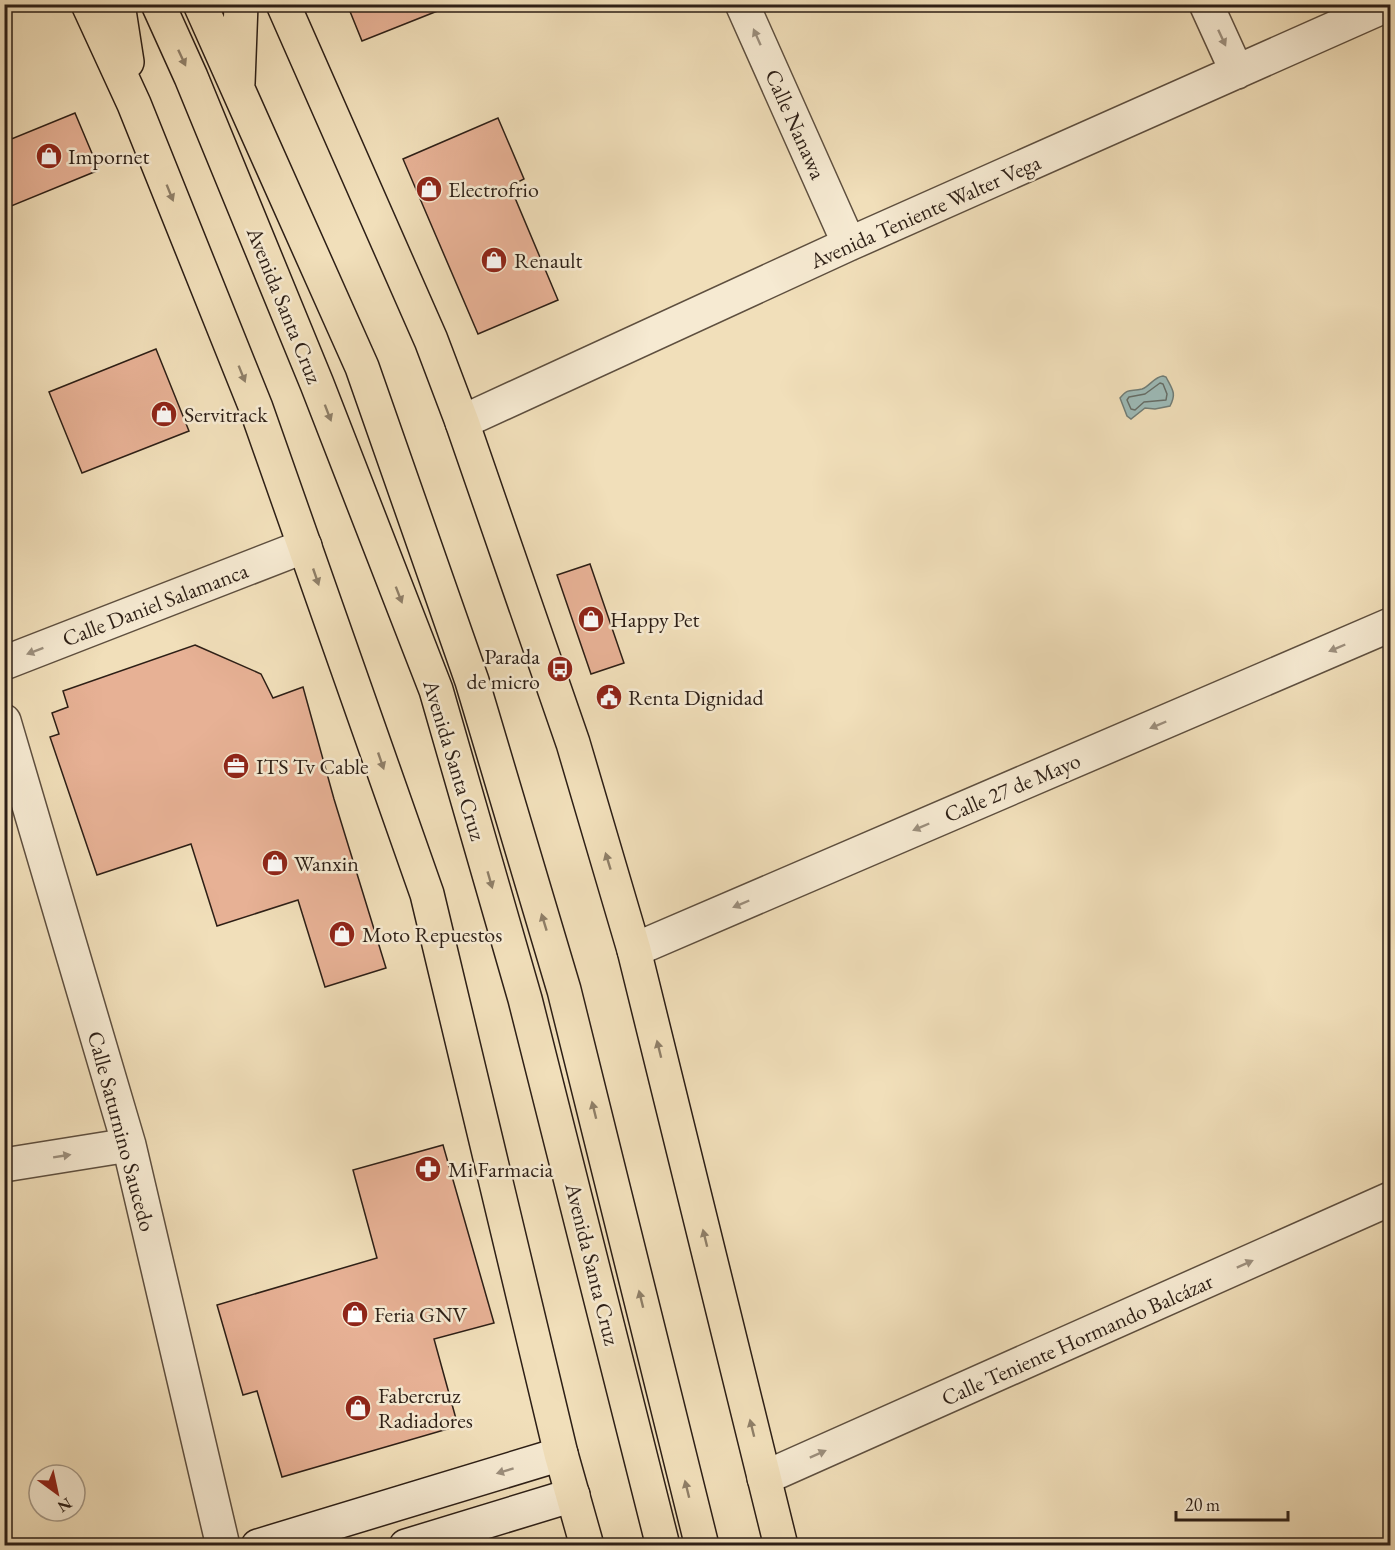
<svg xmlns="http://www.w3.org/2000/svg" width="1395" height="1550" viewBox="0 0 1395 1550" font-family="'EB Garamond',serif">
<rect width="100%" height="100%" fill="#f1dfba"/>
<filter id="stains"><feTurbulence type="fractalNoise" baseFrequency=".00333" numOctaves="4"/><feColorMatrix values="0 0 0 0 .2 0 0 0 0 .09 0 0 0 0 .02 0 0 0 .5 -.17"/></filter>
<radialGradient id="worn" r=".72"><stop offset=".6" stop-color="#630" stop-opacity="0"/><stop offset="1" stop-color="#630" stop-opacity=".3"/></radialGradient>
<path fill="#9dbbb8" stroke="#707d77" stroke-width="1.5" d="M 1163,376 L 1166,377 C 1172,389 1177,393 1170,406 L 1155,409 L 1145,408 L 1131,419 L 1127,416 L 1120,398 C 1129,387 1131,392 1142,389 C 1150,386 1154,377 1163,376 Z"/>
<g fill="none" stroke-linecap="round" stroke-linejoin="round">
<path stroke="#656d67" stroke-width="1.5" d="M 1160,383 L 1163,384 L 1167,394 L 1166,400 L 1144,402 L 1135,410 L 1131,409 L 1127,400 L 1129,397 L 1145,394 Z"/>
</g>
<path fill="#e7b195" stroke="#2d1f16" stroke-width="1.5" d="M 347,4 L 449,4 L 450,6 L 362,41 Z
M 75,113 L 99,170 L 4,209 L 4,142 Z
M 498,118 L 524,179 L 510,186 L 558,300 L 478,334 L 403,159 Z
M 156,349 L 189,431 L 82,473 L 49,392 Z
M 590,564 L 624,663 L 591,674 L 557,575 Z
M 195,645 L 261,674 L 273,698 L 303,687 L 334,799 L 386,968 L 325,987 L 298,900 L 217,926 L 191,844 L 97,875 L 50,737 L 59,734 L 52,713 L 68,707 L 63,691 Z
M 443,1145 L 494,1323 L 434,1339 L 458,1426 L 282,1477 L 257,1391 L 243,1395 L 217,1305 L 377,1258 L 353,1170 Z"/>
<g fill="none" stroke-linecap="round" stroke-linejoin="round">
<defs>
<path id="street" d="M 742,4 L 849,244
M 1206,4 L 1237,72
M 462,422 L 849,244 L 1389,4
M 4,663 L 305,546
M 4,721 L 129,1145 L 223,1546
M 634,950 L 1390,625
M 4,1165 L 129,1145
M 764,1478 L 1390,1199"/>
<path id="secondary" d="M 258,1546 L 561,1454
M 406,1546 L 573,1495"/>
<path id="primary" d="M 88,4 L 134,104 L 256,408 L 427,894 L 561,1454 L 587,1546
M 118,4 L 127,62
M 158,4 L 191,77 L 317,384 L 436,690 L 525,999 L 663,1546
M 200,4 L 362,367 L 472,681 L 564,990 L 702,1546
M 283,4 L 431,340 L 462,422 L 573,743 L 634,950 L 781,1546
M 238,83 L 241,4"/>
</defs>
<use href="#street" stroke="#5e4f3f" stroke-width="36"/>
<use href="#secondary" stroke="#2d1f16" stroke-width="36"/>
<use href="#primary" stroke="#2d1f16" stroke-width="36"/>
<use href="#street" stroke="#f6ead2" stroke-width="33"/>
<use href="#secondary" stroke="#f6ead2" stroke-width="33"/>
<use href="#primary" stroke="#f1dfba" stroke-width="33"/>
</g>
<defs><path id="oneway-solid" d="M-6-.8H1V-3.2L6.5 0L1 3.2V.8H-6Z" transform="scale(1.5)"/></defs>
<g fill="#9c8f7d">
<use href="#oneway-solid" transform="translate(757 37) rotate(-114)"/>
<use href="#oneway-solid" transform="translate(1222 38) rotate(65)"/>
<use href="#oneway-solid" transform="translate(1337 648) rotate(157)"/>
<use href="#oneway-solid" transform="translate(35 651) rotate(159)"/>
<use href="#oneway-solid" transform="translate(1158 725) rotate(157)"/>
<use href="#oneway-solid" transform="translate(921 827) rotate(157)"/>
<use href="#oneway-solid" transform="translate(741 904) rotate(157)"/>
<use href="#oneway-solid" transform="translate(62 1156) rotate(-9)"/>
<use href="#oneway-solid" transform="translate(1245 1264) rotate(-24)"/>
<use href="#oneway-solid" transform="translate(818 1454) rotate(-24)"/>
<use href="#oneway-solid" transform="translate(505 1471) rotate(163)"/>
</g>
<g fill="#8f7f68">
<use href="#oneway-solid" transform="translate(182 58) rotate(65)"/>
<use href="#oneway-solid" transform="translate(170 193) rotate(68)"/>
<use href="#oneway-solid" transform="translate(242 374) rotate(68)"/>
<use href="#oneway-solid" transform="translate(328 413) rotate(69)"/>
<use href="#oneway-solid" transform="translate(316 577) rotate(71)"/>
<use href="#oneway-solid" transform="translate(399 595) rotate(69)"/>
<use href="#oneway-solid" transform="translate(381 761) rotate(71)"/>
<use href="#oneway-solid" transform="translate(608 861) rotate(-107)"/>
<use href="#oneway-solid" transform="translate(490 880) rotate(74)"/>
<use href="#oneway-solid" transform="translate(544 922) rotate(-107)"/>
<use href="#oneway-solid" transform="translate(659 1049) rotate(-104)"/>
<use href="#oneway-solid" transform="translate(594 1110) rotate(-104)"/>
<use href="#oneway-solid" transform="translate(705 1238) rotate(-104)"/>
<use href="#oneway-solid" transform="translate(641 1299) rotate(-104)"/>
<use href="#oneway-solid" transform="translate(752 1428) rotate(-104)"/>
<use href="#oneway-solid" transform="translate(687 1489) rotate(-104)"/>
</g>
<defs>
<symbol id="shop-disc" viewBox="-11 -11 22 22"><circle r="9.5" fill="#8f2418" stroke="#f6ead2"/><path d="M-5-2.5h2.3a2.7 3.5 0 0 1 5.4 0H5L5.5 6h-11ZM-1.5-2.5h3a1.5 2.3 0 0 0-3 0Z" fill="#fff"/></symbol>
<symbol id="bus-disc" viewBox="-11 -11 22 22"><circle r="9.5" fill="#8f2418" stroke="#f6ead2"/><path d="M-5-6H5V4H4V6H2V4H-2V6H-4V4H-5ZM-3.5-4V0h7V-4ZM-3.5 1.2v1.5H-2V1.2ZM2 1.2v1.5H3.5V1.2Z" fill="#fff"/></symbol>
<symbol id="civic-disc" viewBox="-11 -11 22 22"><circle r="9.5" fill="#8f2418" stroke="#f6ead2"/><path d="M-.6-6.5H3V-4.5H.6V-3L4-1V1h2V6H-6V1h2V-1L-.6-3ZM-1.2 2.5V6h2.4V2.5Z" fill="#fff"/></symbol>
<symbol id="office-disc" viewBox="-11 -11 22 22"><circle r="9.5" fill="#8f2418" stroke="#f6ead2"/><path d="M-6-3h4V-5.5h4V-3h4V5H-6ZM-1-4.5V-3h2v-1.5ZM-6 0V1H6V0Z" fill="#fff"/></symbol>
<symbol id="pharmacy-disc" viewBox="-11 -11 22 22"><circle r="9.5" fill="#8f2418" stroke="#f6ead2"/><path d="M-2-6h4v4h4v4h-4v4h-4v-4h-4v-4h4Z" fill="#fff"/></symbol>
</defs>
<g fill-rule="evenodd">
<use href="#shop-disc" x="34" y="141" width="30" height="30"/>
<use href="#shop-disc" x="414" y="174" width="30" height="30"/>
<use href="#shop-disc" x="479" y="245" width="30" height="30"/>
<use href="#shop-disc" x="149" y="399" width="30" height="30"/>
<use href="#shop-disc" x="576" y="604" width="30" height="30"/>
<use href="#bus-disc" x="545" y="654" width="30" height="30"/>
<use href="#civic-disc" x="594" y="682" width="30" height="30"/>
<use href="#office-disc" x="221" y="751" width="30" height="30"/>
<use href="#shop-disc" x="260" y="848" width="30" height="30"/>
<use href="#shop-disc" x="327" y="919" width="30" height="30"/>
<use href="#pharmacy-disc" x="413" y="1154" width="30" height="30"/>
<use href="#shop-disc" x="340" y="1299" width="30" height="30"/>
<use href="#shop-disc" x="343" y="1393" width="30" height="30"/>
</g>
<g text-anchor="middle" stroke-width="5" stroke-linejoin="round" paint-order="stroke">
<g font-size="22" fill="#2d1f16" stroke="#f6ead2">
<text transform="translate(796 124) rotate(66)" y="8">Calle Nanawa</text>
<text transform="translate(925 211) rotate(-24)" y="8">Avenida Teniente Walter Vega</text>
<text transform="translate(285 305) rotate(68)" y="8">Avenida Santa Cruz</text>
<text transform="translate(155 604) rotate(-21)" y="8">Calle Daniel Salamanca</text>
<text transform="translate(455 760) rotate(73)" y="8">Avenida Santa Cruz</text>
<text transform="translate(1012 787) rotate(-23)" y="8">Calle 27 de Mayo</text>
<text transform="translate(122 1131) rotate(75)" y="8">Calle Saturnino Saucedo</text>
<text transform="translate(593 1264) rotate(76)" y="8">Avenida Santa Cruz</text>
<text transform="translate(1077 1339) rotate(-24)" y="8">Calle Teniente Hormando Balcázar</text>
</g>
<g font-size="22" fill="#2d1f16" stroke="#f6ead2" text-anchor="start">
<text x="68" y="164">Impornet</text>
<text x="448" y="197">Electrofrio</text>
<text x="514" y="268">Renault</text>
<text x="184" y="422">Servitrack</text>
<text x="610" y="627">Happy Pet</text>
<text x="540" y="664" text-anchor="end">Parada<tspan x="540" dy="25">de micro</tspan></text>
<text x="628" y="705">Renta Dignidad</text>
<text x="256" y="774">ITS Tv Cable</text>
<text x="294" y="871">Wanxin</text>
<text x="362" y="942">Moto Repuestos</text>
<text x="448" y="1177">Mi Farmacia</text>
<text x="374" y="1322">Feria GNV</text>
<text x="378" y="1403">Fabercruz<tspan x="378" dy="25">Radiadores</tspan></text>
</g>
</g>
<rect width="1395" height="1550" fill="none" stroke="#f1dfba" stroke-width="24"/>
<rect x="6" y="6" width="1383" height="1538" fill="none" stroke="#2d1f16" stroke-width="3"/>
<rect x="12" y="12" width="1371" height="1526" fill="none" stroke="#2d1f16" stroke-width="1.5"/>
<g transform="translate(57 1493) rotate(147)"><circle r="28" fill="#f6ead2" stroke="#a69987" stroke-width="1.5"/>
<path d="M0-4.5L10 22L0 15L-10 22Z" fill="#8f2418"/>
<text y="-9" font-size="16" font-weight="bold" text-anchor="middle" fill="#2d1f16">N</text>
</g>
<path d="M1176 1511v9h112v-9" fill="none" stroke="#2d1f16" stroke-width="3"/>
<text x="1185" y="1511" font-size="18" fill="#2d1f16" stroke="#f6ead2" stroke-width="4.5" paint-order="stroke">20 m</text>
<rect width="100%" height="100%" filter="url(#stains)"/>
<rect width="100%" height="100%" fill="url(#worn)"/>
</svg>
